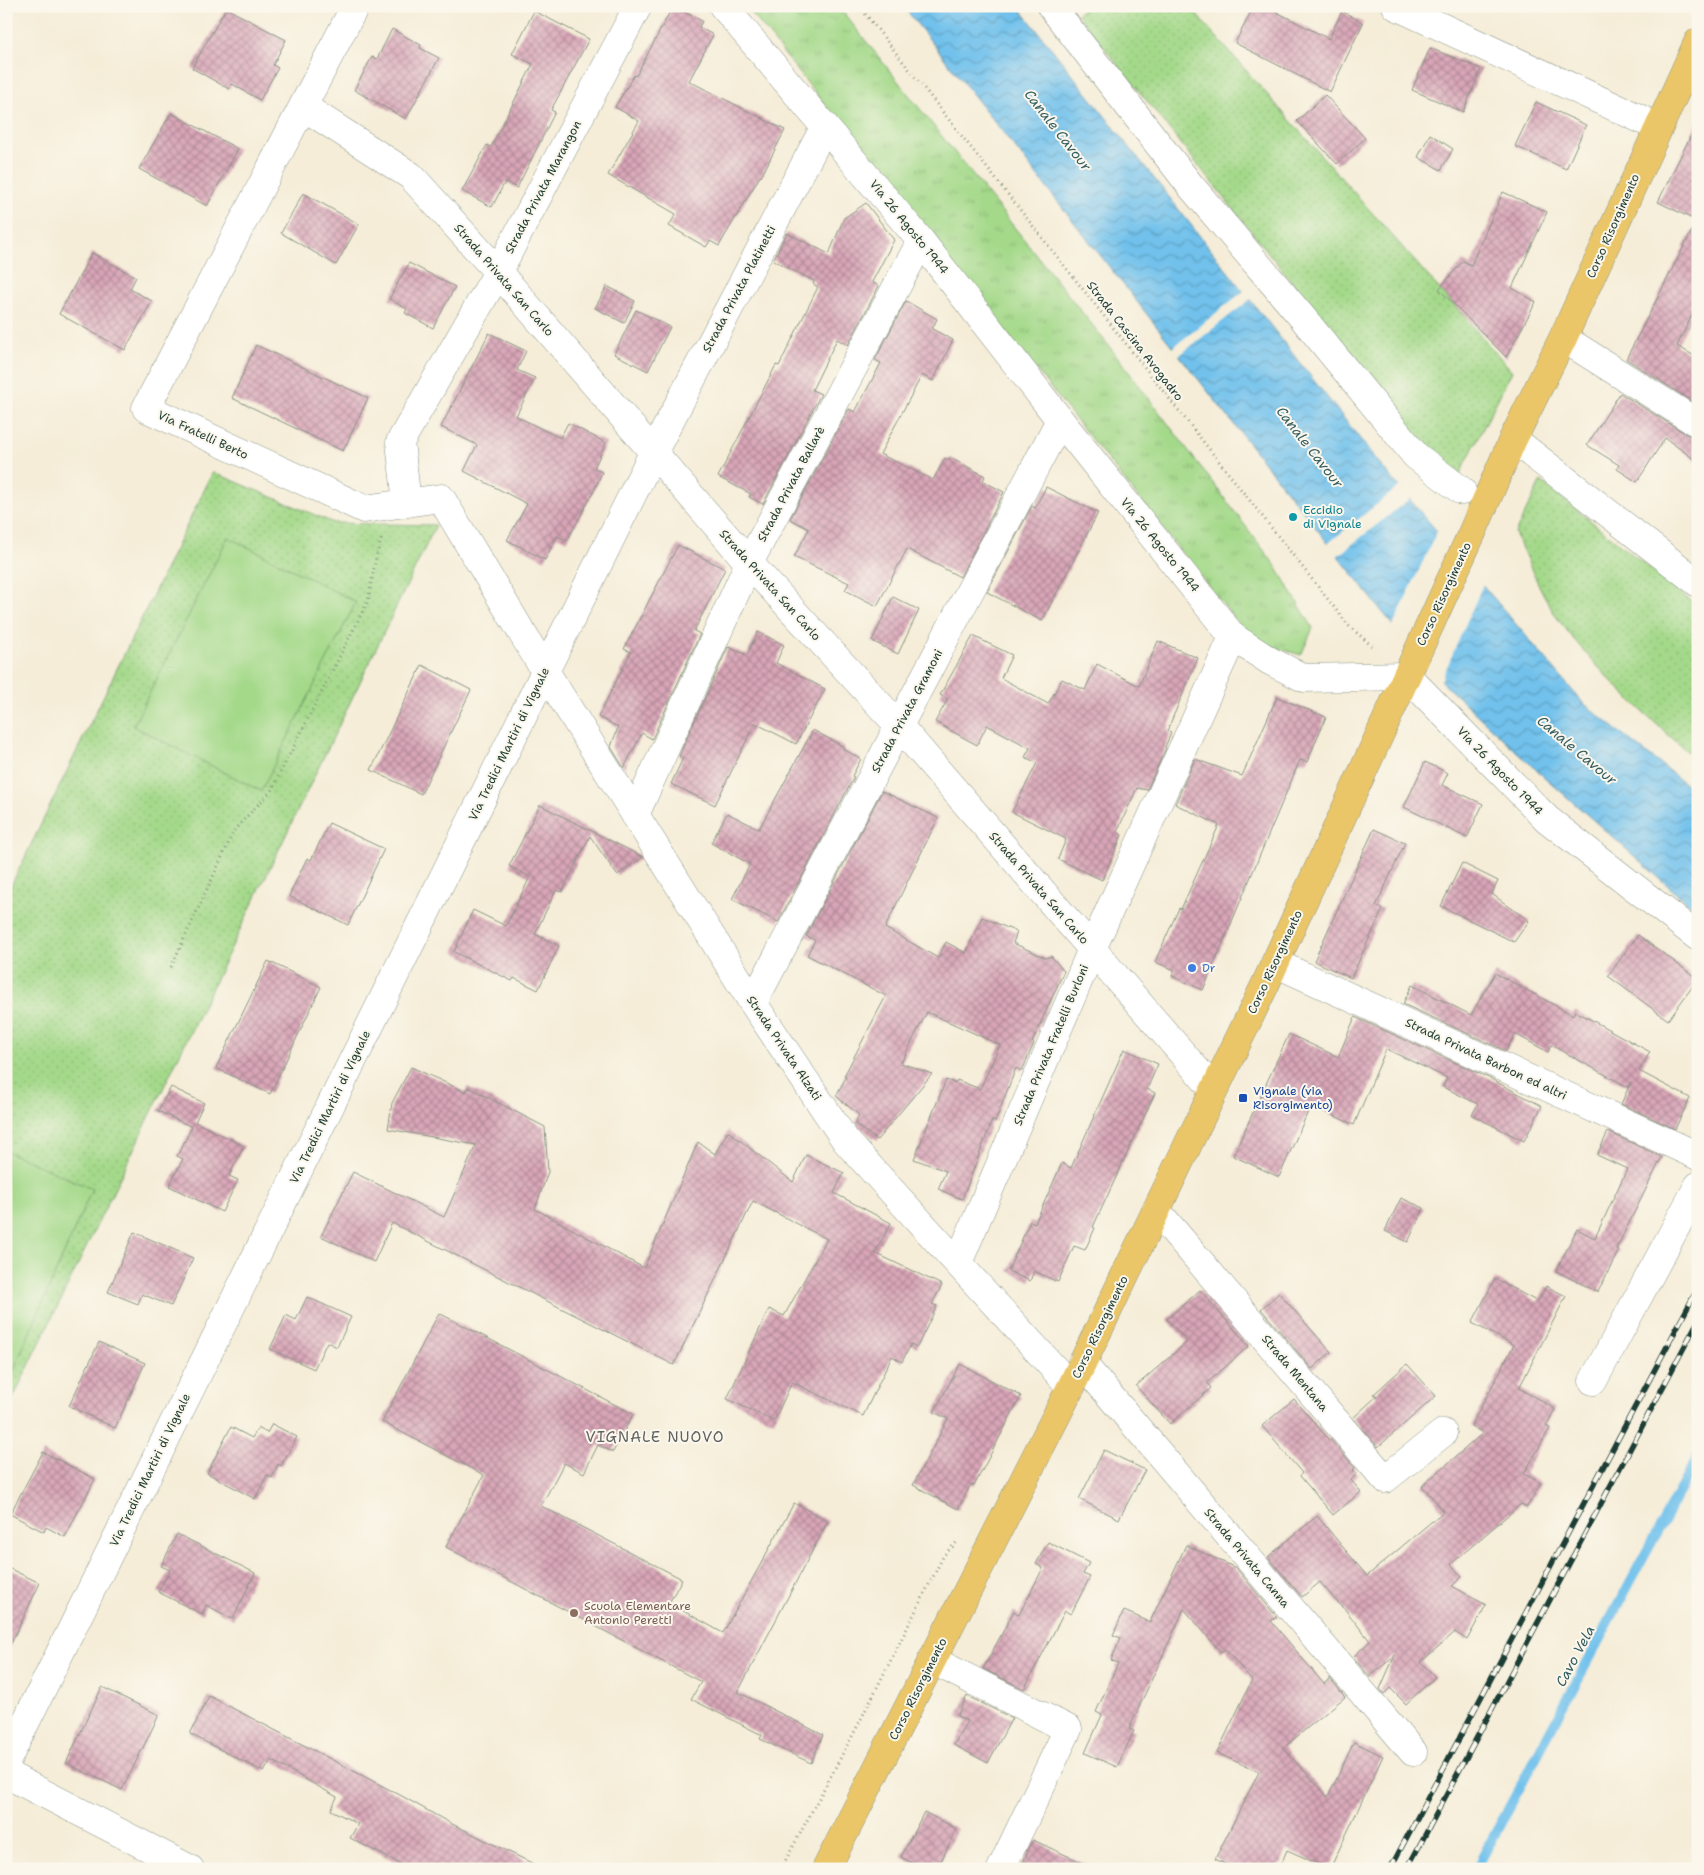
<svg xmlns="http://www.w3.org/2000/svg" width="1704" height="1875" viewBox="0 0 1704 1875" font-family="'Shantell Sans',sans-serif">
<defs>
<pattern id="grass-tufts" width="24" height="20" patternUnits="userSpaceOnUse" patternTransform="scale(1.25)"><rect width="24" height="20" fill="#a4d98a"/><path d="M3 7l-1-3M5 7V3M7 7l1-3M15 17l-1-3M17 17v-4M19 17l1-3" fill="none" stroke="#8dbb78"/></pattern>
<pattern id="park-dots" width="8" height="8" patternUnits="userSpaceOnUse" patternTransform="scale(1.25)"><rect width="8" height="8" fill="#a4d98a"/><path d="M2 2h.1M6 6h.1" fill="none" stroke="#8dbb78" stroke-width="1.8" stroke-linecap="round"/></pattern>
<pattern id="water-waves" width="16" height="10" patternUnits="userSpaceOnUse" patternTransform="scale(1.25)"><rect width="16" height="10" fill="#71c1ec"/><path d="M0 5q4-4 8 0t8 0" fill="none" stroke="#5c9ec0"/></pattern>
<pattern id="building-cross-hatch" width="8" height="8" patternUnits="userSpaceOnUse" patternTransform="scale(1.25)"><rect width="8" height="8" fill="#d9a6b8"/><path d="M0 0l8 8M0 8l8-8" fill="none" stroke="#af8896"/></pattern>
</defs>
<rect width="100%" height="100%" fill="#fbf7ec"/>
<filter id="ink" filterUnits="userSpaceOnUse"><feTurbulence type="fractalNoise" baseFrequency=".02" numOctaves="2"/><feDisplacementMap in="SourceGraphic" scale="10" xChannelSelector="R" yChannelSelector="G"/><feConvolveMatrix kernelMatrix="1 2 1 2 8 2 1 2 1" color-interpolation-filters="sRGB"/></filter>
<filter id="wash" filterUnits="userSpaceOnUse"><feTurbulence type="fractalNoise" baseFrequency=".0096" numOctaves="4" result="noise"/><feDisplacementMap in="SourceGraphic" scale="20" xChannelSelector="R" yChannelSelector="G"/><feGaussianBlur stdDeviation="1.12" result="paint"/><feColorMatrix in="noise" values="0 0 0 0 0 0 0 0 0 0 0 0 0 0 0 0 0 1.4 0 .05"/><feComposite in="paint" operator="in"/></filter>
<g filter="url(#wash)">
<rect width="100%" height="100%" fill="#f5edd8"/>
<path fill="url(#grass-tufts)" stroke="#628b5f" d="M 746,6 L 838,6 L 1116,355 L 1275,565 L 1313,628 L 1301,655 L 1267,645 L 1242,628 Z"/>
<path fill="url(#park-dots)" stroke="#628b5f" d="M 1087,6 L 1189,6 L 1512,371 L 1459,476 L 1429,453 L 1077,14 Z
M 213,472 L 334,523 L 436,525 L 6,1413 L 6,896 Z
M 1541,481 L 1698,607 L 1698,761 C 1648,717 1598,673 1558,619 C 1541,594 1528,561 1515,533 Z"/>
<path fill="#a4d98a" stroke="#628b5f" d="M 228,537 L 356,602 L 261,791 L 133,726 Z
M 6,1151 L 92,1189 L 6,1387 Z"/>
<path fill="url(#water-waves)" stroke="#487f90" d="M 903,6 L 1018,6 L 1383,468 L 1583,703 L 1698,794 L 1698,910 L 1691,906 L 1542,775 L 1446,686 L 1384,614 Z"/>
<path fill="#f5edd8" d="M 1245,290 L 1252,298 L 1177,357 L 1171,349 Z
M 1401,485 L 1412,497 L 1336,557 L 1326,545 Z
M 1438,529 L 1484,582 L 1440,683 L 1392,628 Z"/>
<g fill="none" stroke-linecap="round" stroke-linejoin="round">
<path stroke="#71c1ec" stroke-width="10" d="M 1476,1869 L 1698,1456"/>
</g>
<g id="blocks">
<path fill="url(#building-cross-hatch)" d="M 673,6 L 702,21 L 699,27 L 713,35 L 689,81 L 785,130 L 761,177 L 760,176 L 719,246 L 710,241 L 706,247 L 669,226 L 676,214 L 608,175 L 639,121 L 615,107 L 634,75 L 636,76 Z
M 1254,6 L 1265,6 L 1329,39 L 1342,11 L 1363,23 L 1330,92 L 1235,43 Z
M 226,8 L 286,40 L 273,65 L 278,68 L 260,100 L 232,84 L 229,89 L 192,68 Z
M 534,11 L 589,39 L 551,110 L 555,112 L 517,188 L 505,182 L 492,207 L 462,191 L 487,145 L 491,147 L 533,64 L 512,54 Z
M 392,29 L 421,45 L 420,48 L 439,58 L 406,119 L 354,90 L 372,57 L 377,59 Z
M 1430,48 L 1481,69 L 1463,112 L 1412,90 Z
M 1325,95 L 1365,138 L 1337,164 L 1297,121 Z
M 1536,102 L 1586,125 L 1566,169 L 1515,146 Z
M 171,113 L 238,149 L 207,206 L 139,169 Z
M 1698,121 L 1698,303 L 1677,346 L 1698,358 L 1698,405 L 1626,359 L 1697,221 L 1658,202 Z
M 1430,134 L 1453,149 L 1441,170 L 1418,157 Z
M 1503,192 L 1547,212 L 1512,288 L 1536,302 L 1506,357 L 1439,289 L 1463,261 L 1471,265 Z
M 303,193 L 359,224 L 336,265 L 281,233 Z
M 866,203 L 894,240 L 872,282 L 879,286 L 848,345 L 837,339 L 812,390 L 821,394 L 763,504 L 749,497 L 751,494 L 718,477 L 776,365 L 779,366 L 818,287 L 813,284 L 814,281 L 773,260 L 787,233 L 829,254 L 844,218 Z
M 92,253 L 136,277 L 130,289 L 152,301 L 125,350 L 59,314 Z
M 409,263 L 455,287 L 433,328 L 405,313 L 407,309 L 389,299 Z
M 607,286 L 635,301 L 624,323 L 595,308 Z
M 906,301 L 937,319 L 932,329 L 953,340 L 933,381 L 922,375 L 880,454 L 933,480 L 945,458 L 949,460 L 951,458 L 985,476 L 983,481 L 1004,492 L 960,577 L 907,549 L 877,606 L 845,590 L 849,583 L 794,557 L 809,529 L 790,519 L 849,409 L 855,412 L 881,363 L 875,360 Z
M 636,310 L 670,327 L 648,371 L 614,354 Z
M 489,333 L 526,351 L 517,370 L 535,378 L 516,416 L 560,438 L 568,423 L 606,443 L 594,468 L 602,472 L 594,491 L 567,541 L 557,536 L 545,560 L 507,540 L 527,504 L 464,471 L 477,445 L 441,427 Z
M 256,345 L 368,398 L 343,451 L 232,398 Z
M 1620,393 L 1686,434 L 1693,437 L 1698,436 L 1698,462 L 1665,438 L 1637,482 L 1617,469 L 1619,465 L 1587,445 Z
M 1046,487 L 1098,513 L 1042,621 L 987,592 L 1032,506 L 1035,508 Z
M 678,545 L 725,569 L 694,631 L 700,634 L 652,739 L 642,733 L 624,768 L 611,747 L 618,727 L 598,717 L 631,652 L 624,649 Z
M 893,597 L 919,610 L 898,654 L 872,641 Z
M 758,632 L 784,645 L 776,663 L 825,689 L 796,744 L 755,723 L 715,805 L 671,784 L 683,758 L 679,756 L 728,647 L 747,655 Z
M 973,636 L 1012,655 L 1001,678 L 1048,704 L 1062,679 L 1085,690 L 1097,664 L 1139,686 L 1158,641 L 1198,658 L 1167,731 L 1171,733 L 1165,747 L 1166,748 L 1147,790 L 1137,788 L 1117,832 L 1122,835 L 1102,880 L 1058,859 L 1066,839 L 1012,812 L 1037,763 L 1025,757 L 1030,748 L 987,725 L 977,745 L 935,722 L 948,699 L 940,695 Z
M 422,665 L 471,690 L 421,794 L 371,770 Z
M 1277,697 L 1326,717 L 1307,762 L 1300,760 L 1203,990 L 1172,976 L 1175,970 L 1155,962 L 1179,908 L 1181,909 L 1219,825 L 1175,804 L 1195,759 L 1242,776 Z
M 813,730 L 844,747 L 843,749 L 861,759 L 852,776 L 854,777 L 778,922 L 732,899 L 750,864 L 711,843 L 727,813 L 759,829 Z
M 1425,762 L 1448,773 L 1442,785 L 1483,804 L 1467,838 L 1404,807 Z
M 882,791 L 938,818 L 885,928 L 938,958 L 946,942 L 966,953 L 982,917 L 1017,932 L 1013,943 L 1046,958 L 1051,956 L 1064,971 L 1032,1042 L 1034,1043 L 1022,1071 L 1016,1068 L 995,1122 L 992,1121 L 962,1199 L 938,1189 L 946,1171 L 914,1159 L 946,1080 L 955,1083 L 957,1080 L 980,1089 L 1000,1045 L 927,1012 L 901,1063 L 932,1074 L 877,1140 L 855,1124 L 859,1115 L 836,1096 L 846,1077 L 844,1076 L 886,996 L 807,955 L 815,940 L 806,936 Z
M 540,805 L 643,857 L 617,875 L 590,836 L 562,892 L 556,890 L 535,934 L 559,946 L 538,990 L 514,978 L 512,981 L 454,952 L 473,910 L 506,926 L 530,877 L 509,866 Z
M 329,823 L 384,849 L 348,925 L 289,896 L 307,858 L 311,860 Z
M 1374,829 L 1405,843 L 1376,906 L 1383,909 L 1351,978 L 1314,961 Z
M 1462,863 L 1498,881 L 1492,894 L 1529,921 L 1514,942 L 1441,906 Z
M 1638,935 L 1698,979 L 1668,1020 L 1608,976 Z
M 268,961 L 321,987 L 270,1094 L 216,1068 Z
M 1495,973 L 1573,1015 L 1575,1011 L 1650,1052 L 1639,1071 L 1690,1098 L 1675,1129 L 1621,1104 L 1631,1082 L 1628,1087 L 1551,1045 L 1548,1052 L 1515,1034 L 1506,1051 L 1403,1004 L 1412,985 L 1471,1015 Z
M 1355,1017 L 1491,1079 L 1542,1106 L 1524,1141 L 1472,1115 L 1478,1104 L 1443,1087 L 1447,1078 L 1386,1049 L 1354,1125 L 1311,1105 L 1279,1177 L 1233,1156 L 1289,1034 L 1338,1057 Z
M 1124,1049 L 1158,1064 L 1147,1089 L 1155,1093 L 1093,1227 L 1095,1228 L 1085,1250 L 1074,1246 L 1058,1282 L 1034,1271 L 1030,1281 L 1008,1271 L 1030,1221 L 1035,1223 L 1062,1163 L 1071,1168 Z
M 411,1067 L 466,1092 L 468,1087 L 545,1127 L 548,1172 L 535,1209 L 644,1268 L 698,1142 L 715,1154 L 728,1131 L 793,1182 L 806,1155 L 844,1173 L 834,1193 L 891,1223 L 875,1253 L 942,1285 L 932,1304 L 937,1306 L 917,1347 L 911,1344 L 902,1362 L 892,1356 L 863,1416 L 792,1382 L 774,1421 L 727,1399 L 769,1309 L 784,1316 L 827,1239 L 753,1201 L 674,1365 L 392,1223 L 374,1262 L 321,1236 L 353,1172 L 444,1217 L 476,1145 L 388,1129 L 392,1103 Z
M 171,1087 L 204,1103 L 195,1122 L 244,1146 L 229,1176 L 238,1180 L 222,1212 L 169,1186 L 183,1159 L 177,1156 L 192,1127 L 158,1111 Z
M 1608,1132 L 1662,1157 L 1616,1249 L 1619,1250 L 1598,1292 L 1556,1271 L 1577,1229 L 1595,1238 L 1627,1169 L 1597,1155 Z
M 1401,1198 L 1424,1208 L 1408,1242 L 1385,1231 Z
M 134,1232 L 193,1258 L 171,1306 L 142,1294 L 138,1304 L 108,1292 Z
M 1495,1279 L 1538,1302 L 1546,1286 L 1566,1296 L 1519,1388 L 1555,1409 L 1546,1426 L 1550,1428 L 1524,1474 L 1541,1483 L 1527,1507 L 1521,1504 L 1451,1564 L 1462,1577 L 1452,1586 L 1486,1605 L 1467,1640 L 1455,1632 L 1421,1662 L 1435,1677 L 1406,1704 L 1390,1688 L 1384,1694 L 1380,1689 L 1395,1655 L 1370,1677 L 1353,1657 L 1370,1641 L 1343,1607 L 1336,1601 L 1320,1582 L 1302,1597 L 1268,1557 L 1317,1516 L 1367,1576 L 1444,1511 L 1422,1486 L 1483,1433 L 1471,1426 L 1514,1345 L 1472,1323 Z
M 1200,1290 L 1249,1346 L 1207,1383 L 1211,1388 L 1170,1424 L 1136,1386 L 1187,1342 L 1167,1319 Z
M 1279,1293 L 1331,1352 L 1312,1369 L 1261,1309 Z
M 307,1297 L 351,1317 L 337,1347 L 327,1342 L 314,1369 L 270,1349 L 286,1315 L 296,1320 Z
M 439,1313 L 633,1414 L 613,1452 L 598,1445 L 584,1473 L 564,1463 L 541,1506 L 682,1579 L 669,1603 L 723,1633 L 794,1503 L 828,1521 L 738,1692 L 823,1735 L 811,1763 L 760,1739 L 762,1735 L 691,1699 L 701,1682 L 446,1547 L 484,1475 L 382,1422 Z
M 99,1342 L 145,1363 L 115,1428 L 69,1406 Z
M 960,1364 L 1021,1396 L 974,1486 L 971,1484 L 958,1509 L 913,1485 L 948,1419 L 934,1412 Z
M 1407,1364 L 1436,1396 L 1378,1447 L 1353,1418 L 1377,1396 L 1374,1394 Z
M 1294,1399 L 1329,1440 L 1330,1439 L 1355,1468 L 1353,1470 L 1357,1474 L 1351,1480 L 1361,1492 L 1333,1515 L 1300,1476 L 1302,1473 L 1262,1426 Z
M 272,1424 L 297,1437 L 281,1466 L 278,1464 L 272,1478 L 267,1475 L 255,1499 L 207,1473 L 231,1427 L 252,1438 L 258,1428 L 267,1433 Z
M 1104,1450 L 1145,1470 L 1119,1519 L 1079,1499 Z
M 43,1452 L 95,1479 L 65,1537 L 46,1527 L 44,1532 L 10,1514 Z
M 177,1534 L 255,1573 L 233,1619 L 206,1605 L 202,1614 L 158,1592 L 170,1570 L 161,1566 Z
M 1048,1542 L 1089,1563 L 1083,1574 L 1090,1577 L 1071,1614 L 1065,1611 L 1024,1689 L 983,1669 L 1014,1611 L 1019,1615 L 1043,1568 L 1036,1564 Z
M 1186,1545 L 1236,1568 L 1277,1617 L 1271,1621 L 1324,1684 L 1330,1678 L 1345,1697 L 1283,1748 L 1328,1797 L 1354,1742 L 1383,1756 L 1330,1869 L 1287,1850 L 1279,1869 L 1236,1869 L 1215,1859 L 1259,1772 L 1217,1753 L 1252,1680 L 1225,1649 L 1221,1652 L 1184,1609 L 1129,1729 L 1134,1731 L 1117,1767 L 1085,1753 L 1102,1715 L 1096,1712 L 1118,1663 L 1111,1660 L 1121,1638 L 1113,1635 L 1124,1611 L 1150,1622 Z
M 6,1567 L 40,1583 L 6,1654 Z
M 102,1687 L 159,1715 L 122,1790 L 66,1763 Z
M 209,1696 L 400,1795 L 448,1822 L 544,1869 L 410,1869 L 350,1838 L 358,1824 L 331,1810 L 337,1797 L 271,1760 L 264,1772 L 190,1734 Z
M 967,1696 L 1012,1718 L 988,1763 L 954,1745 L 967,1721 L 957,1716 Z
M 924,1812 L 957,1829 L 937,1869 L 924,1869 L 901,1857 Z
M 1033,1840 L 1096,1869 L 1020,1869 Z"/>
</g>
</g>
<g filter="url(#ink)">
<use href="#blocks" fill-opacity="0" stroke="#8a9586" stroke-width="1"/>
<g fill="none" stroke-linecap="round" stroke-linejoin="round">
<defs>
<path id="minor" d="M 355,6 L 146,408 L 364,509 L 441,498 L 545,671 L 753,1003 L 846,1141 L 1071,1387
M 723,6 L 921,241 L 1060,420 L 1233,637 L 1270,661 L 1304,678 L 1407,676 L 1547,819 L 1698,937
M 1051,6 L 1190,185 L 1302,317 L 1416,456 L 1462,491
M 1396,6 L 1658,127
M 304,107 L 411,176 L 498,272 L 749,563 L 899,726 L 1214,1090
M 1563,338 L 1694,421
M 1513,439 L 1698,583
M 407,503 L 400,442 L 498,272 L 638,6
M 635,815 L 749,563 L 921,241
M 1275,963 L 1698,1156
M 753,1003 L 1060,420
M 1156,1210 L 1385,1479 L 1443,1433
M 958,1263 L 1092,949 L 1233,637
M 1082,1363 L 1413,1752
M 1593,1381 L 1698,1186
M 932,1660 L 1068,1729 L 1001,1869
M 6,1762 L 653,453 L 825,126
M 6,1774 L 190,1869"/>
<path id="major" d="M 826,1869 L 1071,1387 L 1265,985 L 1472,533 L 1513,439 L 1563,338 L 1698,42"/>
</defs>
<use href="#minor" stroke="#8a9586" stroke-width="29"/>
<use href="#major" stroke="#8a9586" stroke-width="29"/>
<path stroke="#8a9586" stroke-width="3" stroke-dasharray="1 4" stroke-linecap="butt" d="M 859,6 L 1349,626 L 1372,646
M 171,967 L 235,829 L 271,791 L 368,601 L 376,557 L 382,537
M 781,1869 L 857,1727 L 944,1555 L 957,1542"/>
<use href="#minor" stroke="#fff" stroke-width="28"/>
<use href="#major" stroke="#ebc669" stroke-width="28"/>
<defs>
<path id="rail" d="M 1390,1869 L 1698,1288
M 1407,1869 L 1698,1321"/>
</defs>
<use href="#rail" stroke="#1f3d34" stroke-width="5.5"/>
<use href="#rail" stroke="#fbf7ec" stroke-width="4" stroke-dasharray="11" stroke-linecap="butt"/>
</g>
</g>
<circle fill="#0f9aa8" stroke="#fbf7ec" stroke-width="2" cx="1293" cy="517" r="5"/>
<circle fill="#3f7fe0" stroke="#fbf7ec" stroke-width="2" cx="1192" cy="968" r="5"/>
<rect fill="#1a4fb4" stroke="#fbf7ec" stroke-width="2" x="1238" y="1093" width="10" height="10" rx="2.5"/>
<circle fill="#8d6e63" stroke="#fbf7ec" stroke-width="2" cx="574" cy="1613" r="5"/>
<g text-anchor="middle" stroke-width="4" stroke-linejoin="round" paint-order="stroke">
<g font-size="12" fill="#1f3d34" stroke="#fbf7ec">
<text transform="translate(543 187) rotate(-62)" y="4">Strada Privata Marangon</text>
<text transform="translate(1613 226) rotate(-66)" y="4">Corso Risorgimento</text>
<text transform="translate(909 227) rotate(51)" y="4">Via 26 Agosto 1944</text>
<text transform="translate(504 280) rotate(49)" y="4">Strada Privata San Carlo</text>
<text transform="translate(739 289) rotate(-62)" y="4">Strada Privata Platinetti</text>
<text transform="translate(1135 341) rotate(52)" y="4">Strada Cascina Avogadro</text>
<text transform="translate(203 435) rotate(25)" y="4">Via Fratelli Berto</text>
<text transform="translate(791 484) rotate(-62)" y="4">Strada Privata Ballarè</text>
<text transform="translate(1160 545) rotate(51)" y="4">Via 26 Agosto 1944</text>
<text transform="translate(770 585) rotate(48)" y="4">Strada Privata San Carlo</text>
<text transform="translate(1444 594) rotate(-65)" y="4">Corso Risorgimento</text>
<text transform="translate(907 711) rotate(-62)" y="4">Strada Privata Gramoni</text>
<text transform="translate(509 744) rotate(-64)" y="4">Via Tredici Martiri di Vignale</text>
<text transform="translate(1500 771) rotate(46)" y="4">Via 26 Agosto 1944</text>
<text transform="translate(1039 888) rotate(49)" y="4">Strada Privata San Carlo</text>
<text transform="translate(1275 962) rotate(-65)" y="4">Corso Risorgimento</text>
<text transform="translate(1051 1045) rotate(-67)" y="4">Strada Privata Fratelli Burloni</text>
<text transform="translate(784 1048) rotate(56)" y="4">Strada Privata Alzati</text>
<text transform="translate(1486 1059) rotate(25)" y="4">Strada Privata Barbon ed altri</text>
<text transform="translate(330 1107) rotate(-64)" y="4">Via Tredici Martiri di Vignale</text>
<text transform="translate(1100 1327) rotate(-64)" y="4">Corso Risorgimento</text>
<text transform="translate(1295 1373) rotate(50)" y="4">Strada Mentana</text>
<text transform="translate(150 1470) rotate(-64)" y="4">Via Tredici Martiri di Vignale</text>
<text transform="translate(1247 1558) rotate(50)" y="4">Strada Privata Canna</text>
<text transform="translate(918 1689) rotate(-63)" y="4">Corso Risorgimento</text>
</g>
<g font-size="12" fill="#0d838f" stroke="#fbf7ec" text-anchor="start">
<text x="1303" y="514">Eccidio<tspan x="1303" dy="14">di Vignale</tspan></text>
</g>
<g font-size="12" fill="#366cbe" stroke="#fbf7ec" text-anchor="start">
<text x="1202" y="972">Dr</text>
</g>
<g font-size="12" fill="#164399" stroke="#fbf7ec" text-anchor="start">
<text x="1253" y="1095">Vignale (via<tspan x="1253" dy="14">Risorgimento)</tspan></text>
</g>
<g font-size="12" fill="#785e54" stroke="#fbf7ec" text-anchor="start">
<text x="584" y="1610">Scuola Elementare<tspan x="584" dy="14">Antonio Peretti</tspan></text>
</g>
<g font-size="14" font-style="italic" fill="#345e62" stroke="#fbf7ec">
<text transform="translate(1058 130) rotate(52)" y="5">Canale Cavour</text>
<text transform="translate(1310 447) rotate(52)" y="5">Canale Cavour</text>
<text transform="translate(1577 750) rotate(40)" y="5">Canale Cavour</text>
<text transform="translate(1575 1656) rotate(-62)" y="5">Cavo Vela</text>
</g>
<g font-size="15" letter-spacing="1" fill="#606262" stroke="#fbf7ec">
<text x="655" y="1442">VIGNALE NUOVO</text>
</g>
</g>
<rect width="1704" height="1875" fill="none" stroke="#fbf7ec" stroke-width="25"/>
</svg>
